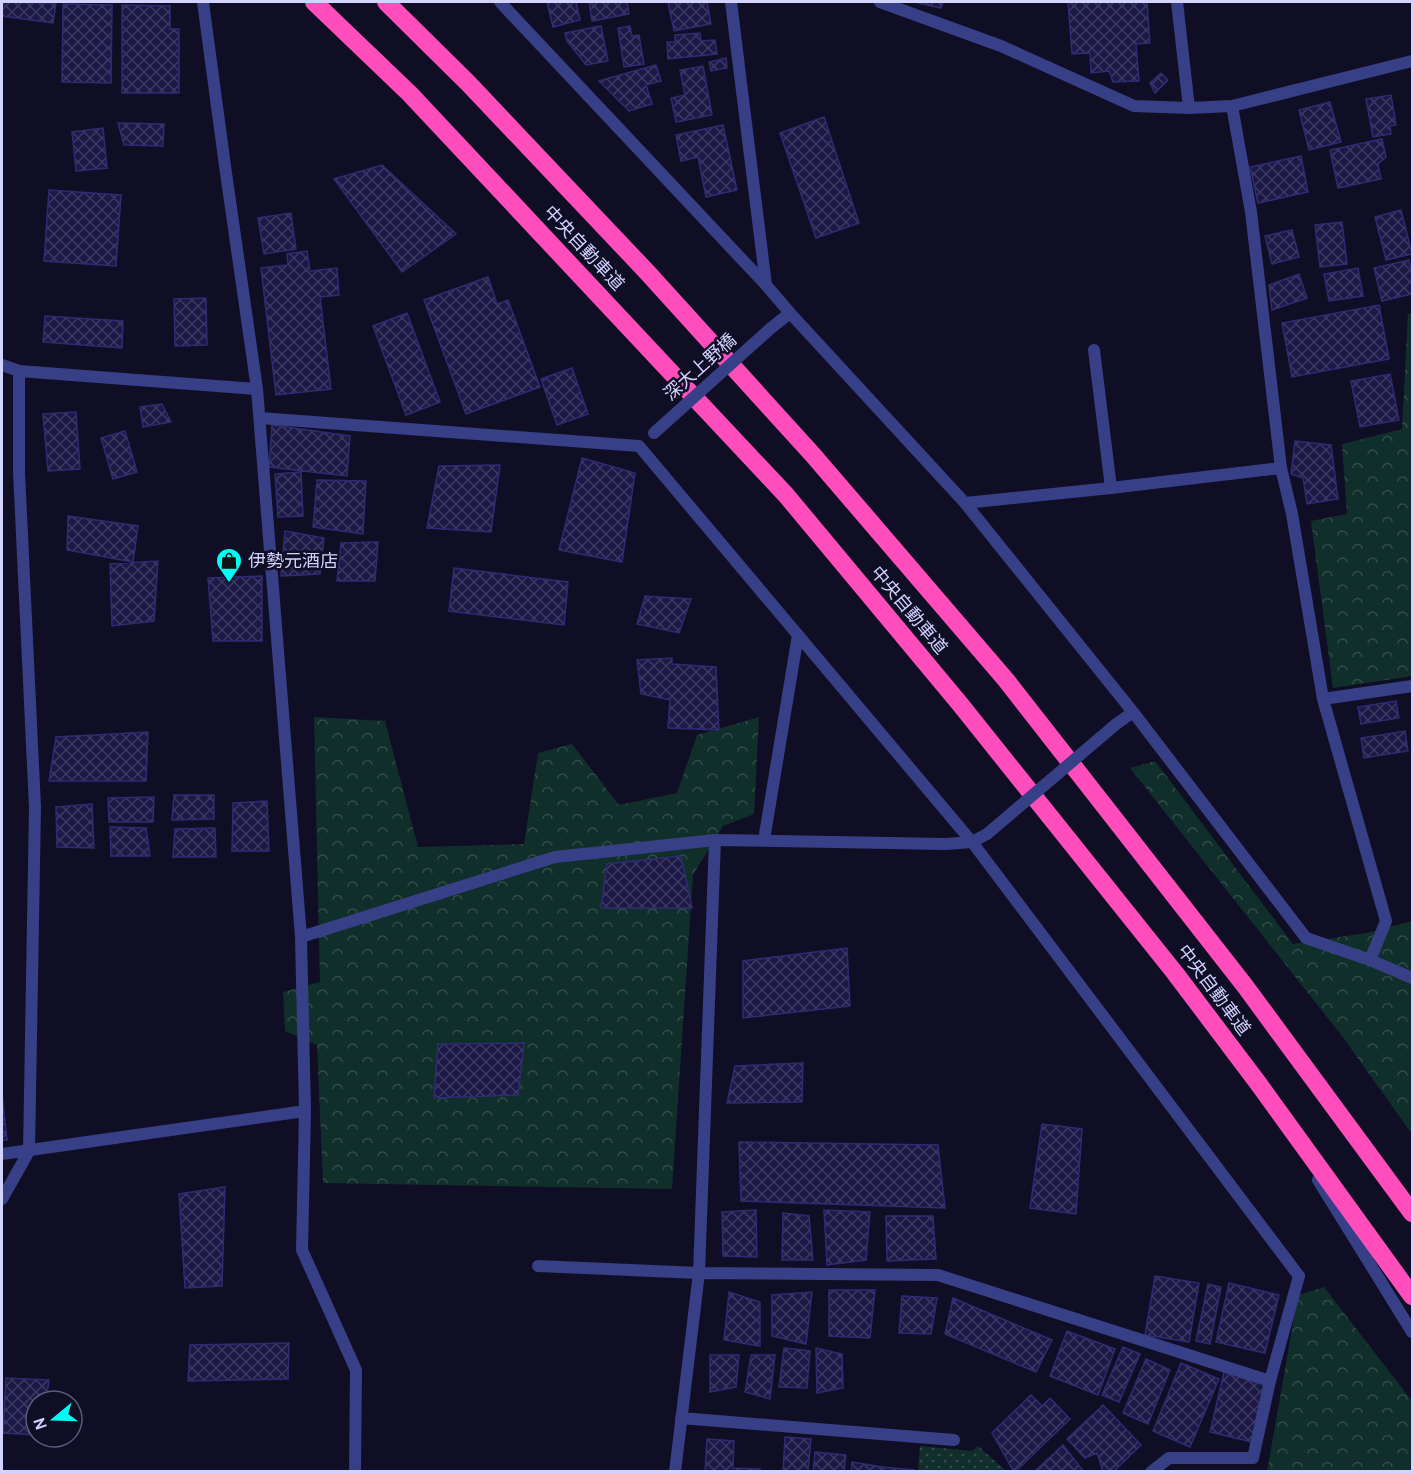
<svg xmlns="http://www.w3.org/2000/svg" width="1414" height="1473" viewBox="0 0 1414 1473" font-family="Cabin,'Noto Sans JP',sans-serif">
<defs>
<pattern id="green-dots" width="8" height="8" patternUnits="userSpaceOnUse" patternTransform="scale(1.5)"><rect width="8" height="8" fill="#112f2a"/><path d="M2 2h.1M6 6h.1" fill="none" stroke="#334c4a" stroke-width="1.8" stroke-linecap="round"/></pattern>
<pattern id="forest-crowns" width="20" height="18" patternUnits="userSpaceOnUse" patternTransform="scale(1.5)"><rect width="20" height="18" fill="#112f2a"/><path d="M2 6a3 3 0 1 1 6 0M12 15a3 3 0 1 1 6 0" fill="none" stroke="#334c4a"/></pattern>
<pattern id="building-cross-hatch" width="8" height="8" patternUnits="userSpaceOnUse" patternTransform="scale(1.5)"><rect width="8" height="8" fill="#1c1947"/><path d="M0 0l8 8M0 8l8-8" fill="none" stroke="#3c3a63"/></pattern>
</defs>
<rect width="100%" height="100%" fill="#0f0e25"/>
<path fill="url(#green-dots)" d="M 920,1446 L 972,1451 L 978,1446 L 1006,1471 L 918,1471 Z"/>
<path fill="url(#forest-crowns)" d="M 1412,313 L 1412,676 L 1333,688 L 1311,521 L 1347,514 L 1342,444 L 1402,429 L 1408,314 Z
M 314,717 L 385,721 L 418,847 L 524,844 L 538,753 L 572,744 L 619,805 L 677,793 L 697,735 L 759,717 L 754,814 L 723,826 L 693,875 L 672,1189 L 323,1183 L 317,1045 L 285,1031 L 283,992 L 320,982 Z
M 1155,761 L 1293,944 L 1367,933 L 1412,921 L 1412,1134 L 1342,1036 L 1130,768 Z
M 1324,1287 L 1412,1401 L 1412,1471 L 1267,1472 L 1298,1295 Z"/>
<path fill="url(#building-cross-hatch)" stroke="#2f2b73" stroke-width="1.5" d="M 2,2 L 56,3 L 53,23 L 2,16 Z
M 547,2 L 576,2 L 580,20 L 553,27 Z
M 589,2 L 627,2 L 629,14 L 592,21 Z
M 668,2 L 707,2 L 711,24 L 674,31 Z
M 914,2 L 943,2 L 941,8 Z
M 1068,2 L 1147,2 L 1150,43 L 1136,44 L 1139,81 L 1113,82 L 1109,71 L 1091,73 L 1090,53 L 1072,54 Z
M 63,4 L 112,5 L 111,83 L 62,82 Z
M 122,5 L 170,6 L 170,29 L 179,29 L 179,93 L 122,93 Z
M 601,26 L 608,61 L 586,65 L 567,41 L 565,33 Z
M 630,26 L 632,36 L 639,35 L 644,64 L 624,67 L 618,28 Z
M 700,33 L 701,41 L 715,40 L 717,54 L 668,59 L 667,42 L 675,42 L 675,35 Z
M 726,58 L 727,68 L 711,71 L 709,62 Z
M 656,65 L 661,81 L 646,85 L 652,104 L 629,111 L 599,81 Z
M 703,66 L 712,115 L 676,122 L 671,98 L 685,95 L 680,70 Z
M 1161,73 L 1168,80 L 1155,93 L 1150,83 Z
M 1391,95 L 1396,125 L 1390,126 L 1391,134 L 1373,137 L 1366,99 Z
M 1330,102 L 1341,142 L 1309,150 L 1299,110 Z
M 824,117 L 859,223 L 816,238 L 780,133 Z
M 118,123 L 164,124 L 163,146 L 124,145 Z
M 723,125 L 737,190 L 706,197 L 698,157 L 681,161 L 676,135 Z
M 103,128 L 107,168 L 76,171 L 72,132 Z
M 1382,139 L 1386,157 L 1378,164 L 1381,179 L 1338,188 L 1330,150 Z
M 1301,156 L 1308,192 L 1258,203 L 1250,167 Z
M 382,165 L 456,234 L 402,272 L 334,179 Z
M 49,190 L 121,195 L 116,266 L 44,261 Z
M 1401,210 L 1412,254 L 1386,260 L 1375,217 Z
M 291,213 L 296,249 L 264,254 L 258,218 Z
M 1342,222 L 1347,264 L 1320,267 L 1315,225 Z
M 1292,230 L 1299,257 L 1272,264 L 1265,236 Z
M 307,251 L 310,271 L 337,268 L 339,295 L 320,297 L 331,389 L 276,395 L 261,268 L 288,265 L 287,254 Z
M 1409,260 L 1412,276 L 1412,294 L 1382,301 L 1374,268 Z
M 1358,268 L 1363,296 L 1329,301 L 1324,274 Z
M 1299,274 L 1307,298 L 1272,310 L 1269,285 Z
M 488,277 L 497,304 L 508,300 L 540,387 L 466,414 L 424,300 Z
M 206,298 L 207,345 L 175,346 L 174,299 Z
M 1379,305 L 1389,359 L 1292,377 L 1282,323 Z
M 407,313 L 440,402 L 406,415 L 373,326 Z
M 45,316 L 123,321 L 122,348 L 43,342 Z
M 572,368 L 588,414 L 557,425 L 541,379 Z
M 1390,374 L 1399,420 L 1360,427 L 1351,381 Z
M 162,404 L 171,422 L 143,427 L 140,407 Z
M 76,412 L 80,469 L 48,471 L 43,414 Z
M 272,425 L 350,436 L 347,476 L 269,467 Z
M 125,431 L 137,472 L 113,479 L 101,438 Z
M 1295,441 L 1331,445 L 1338,499 L 1307,504 L 1303,478 L 1291,474 Z
M 582,458 L 635,473 L 622,562 L 559,550 Z
M 500,465 L 491,532 L 427,528 L 439,466 Z
M 301,472 L 303,516 L 278,517 L 275,474 Z
M 317,480 L 366,481 L 363,534 L 313,527 Z
M 68,516 L 138,526 L 133,562 L 67,550 Z
M 285,531 L 324,538 L 320,574 L 281,576 Z
M 378,542 L 375,581 L 337,581 L 341,543 Z
M 158,561 L 154,621 L 112,626 L 110,564 Z
M 454,568 L 568,582 L 564,625 L 449,611 Z
M 262,576 L 262,641 L 213,641 L 208,578 Z
M 645,596 L 691,599 L 679,633 L 637,624 Z
M 672,658 L 672,664 L 716,667 L 719,730 L 668,728 L 670,700 L 641,694 L 637,660 Z
M 1396,701 L 1399,718 L 1361,724 L 1358,707 Z
M 1405,731 L 1408,751 L 1364,758 L 1361,738 Z
M 148,732 L 146,781 L 49,781 L 56,737 Z
M 174,795 L 214,795 L 214,819 L 172,820 Z
M 154,797 L 153,822 L 109,822 L 108,798 Z
M 267,801 L 269,851 L 232,851 L 233,803 Z
M 92,804 L 94,848 L 57,847 L 56,807 Z
M 110,827 L 146,828 L 150,856 L 111,856 Z
M 215,828 L 216,857 L 173,857 L 175,829 Z
M 681,856 L 692,908 L 601,908 L 607,864 Z
M 847,948 L 850,1006 L 743,1018 L 743,961 Z
M 524,1043 L 518,1095 L 434,1098 L 438,1044 Z
M 803,1063 L 802,1102 L 727,1103 L 735,1066 Z
M 2,1094 L 7,1140 L 2,1140 Z
M 1042,1124 L 1082,1129 L 1076,1214 L 1030,1208 Z
M 739,1142 L 938,1145 L 945,1208 L 741,1201 Z
M 225,1187 L 222,1286 L 185,1288 L 179,1194 Z
M 756,1210 L 757,1257 L 723,1256 L 722,1212 Z
M 824,1210 L 870,1212 L 866,1260 L 827,1265 Z
M 783,1213 L 809,1216 L 813,1260 L 782,1260 Z
M 886,1216 L 933,1216 L 936,1259 L 887,1261 Z
M 1155,1276 L 1199,1283 L 1189,1342 L 1145,1335 Z
M 1229,1283 L 1279,1295 L 1265,1353 L 1216,1342 Z
M 1208,1284 L 1221,1287 L 1210,1344 L 1196,1341 Z
M 829,1290 L 875,1290 L 870,1338 L 829,1336 Z
M 729,1292 L 760,1302 L 760,1346 L 724,1340 Z
M 812,1292 L 806,1344 L 772,1336 L 772,1295 Z
M 902,1296 L 937,1298 L 931,1334 L 899,1333 Z
M 953,1298 L 1052,1340 L 1036,1372 L 945,1334 Z
M 1067,1331 L 1115,1349 L 1098,1395 L 1050,1376 Z
M 289,1343 L 288,1379 L 188,1381 L 190,1345 Z
M 1123,1347 L 1140,1354 L 1119,1402 L 1102,1395 Z
M 784,1348 L 810,1351 L 807,1388 L 779,1387 Z
M 816,1348 L 842,1354 L 843,1388 L 817,1393 Z
M 710,1355 L 739,1355 L 736,1387 L 710,1392 Z
M 751,1355 L 775,1355 L 770,1399 L 745,1392 Z
M 1146,1359 L 1170,1370 L 1148,1424 L 1123,1413 Z
M 1181,1363 L 1219,1379 L 1190,1447 L 1153,1431 Z
M 1224,1372 L 1266,1382 L 1252,1442 L 1210,1432 Z
M 6,1378 L 49,1380 L 46,1401 L 36,1401 L 36,1435 L 3,1433 Z
M 1031,1395 L 1042,1406 L 1050,1398 L 1070,1419 L 1015,1472 L 1014,1472 L 992,1433 Z
M 1103,1405 L 1141,1445 L 1113,1472 L 1103,1472 L 1097,1453 L 1085,1458 L 1067,1439 Z
M 785,1437 L 811,1439 L 808,1472 L 783,1472 Z
M 707,1439 L 734,1441 L 733,1468 L 760,1469 L 760,1472 L 705,1472 Z
M 1063,1445 L 1084,1472 L 1034,1472 Z
M 815,1452 L 846,1455 L 844,1472 L 813,1472 Z
M 852,1462 L 882,1467 L 882,1472 L 851,1472 Z
M 882,1467 L 914,1470 L 913,1472 L 882,1472 Z"/>
<g fill="none" stroke-linecap="round" stroke-linejoin="round">
<path stroke="#373f86" stroke-width="12" d="M 731,2 L 766,285
M 1094,350 L 1111,488
M 764,840 L 798,635
M 1318,1180 L 1412,1332
M 538,1266 L 699,1273 L 938,1275 L 1270,1381
M 681,1418 L 954,1440
M 675,1472 L 699,1273 L 715,840
M 1151,1472 L 1169,1458 L 1253,1458 L 1270,1381 L 1299,1276"/>
<path stroke="#373f86" stroke-width="12" d="M 203,2 L 225,166 L 257,389 L 301,937 L 305,1111 L 302,1250 L 356,1370 L 355,1472
M 500,2 L 766,285 L 790,313 L 965,503 L 1111,488 L 1281,468
M 880,2 L 1001,46 L 1134,106 L 1189,108 L 1232,106 L 1412,61
M 1177,2 L 1189,108
M 1232,106 L 1251,212 L 1281,468 L 1292,514 L 1323,699 L 1386,921 L 1370,960
M 771,328 L 790,313
M 2,365 L 19,371 L 257,389
M 260,418 L 639,446 L 972,842 L 1299,1276
M 965,503 L 1133,712 L 1306,938 L 1370,960 L 1412,978
M 1323,699 L 1412,686
M 1115,725 L 1133,712
M 301,937 L 555,857 L 715,840 L 946,844 L 972,842 L 987,834
M 2,1154 L 305,1111
M 2,1199 L 29,1151 L 35,807 L 19,472 L 19,371"/>
<path stroke="#ff4dbb" stroke-width="18" d="M 314,2 L 410,94 L 786,495 L 960,704 L 1175,973 L 1258,1083 L 1412,1296
M 386,2 L 468,83 L 647,272 L 813,455 L 1006,680 L 1245,986 L 1412,1213"/>
<path stroke="#373f86" stroke-width="12" d="M 654,433 L 771,328
M 987,834 L 1115,725"/>
</g>
<defs>
<symbol id="shop-pin" viewBox="-11 -11 22 30"><path d="M0 17L-7.5 6A9.5 9.5 0 1 1 7.5 6Z" fill="#00fdf3" stroke="#0f0e25"/><path d="M-5-2.5h2.3a2.7 3.5 0 0 1 5.4 0H5L5.5 6h-11ZM-1.5-2.5h3a1.5 2.3 0 0 0-3 0Z" fill="#111"/></symbol>
</defs>
<g fill-rule="evenodd">
<use href="#shop-pin" x="214" y="546" width="30" height="40"/>
</g>
<g text-anchor="middle" stroke-width="5" stroke-linejoin="round" paint-order="stroke">
<g font-size="18" fill="#d2d3ff" stroke="#0f0e25">
<text transform="translate(584 248) rotate(47)" y="6">中央自動車道</text>
<text transform="translate(700 367) rotate(-42)" y="6">深大上野橋</text>
<text transform="translate(909 610) rotate(50)" y="6">中央自動車道</text>
<text transform="translate(1214 990) rotate(53)" y="6">中央自動車道</text>
</g>
<g font-size="18" fill="#d2d3ff" stroke="#0f0e25" text-anchor="start">
<text x="248" y="567">伊勢元酒店</text>
</g>
</g>
<rect width="1414" height="1473" fill="none" stroke="#d2d3ff" stroke-width="6"/>
<g transform="translate(54 1419) rotate(251)"><circle r="28" fill="#0f0e25" stroke="#5d5d7c" stroke-width="1.5"/>
<path d="M0-4.5L10 22L0 15L-10 22Z" fill="#00fdf3"/>
<text y="-9" font-size="16" font-weight="bold" text-anchor="middle" fill="#d2d3ff">N</text>
</g>
</svg>
